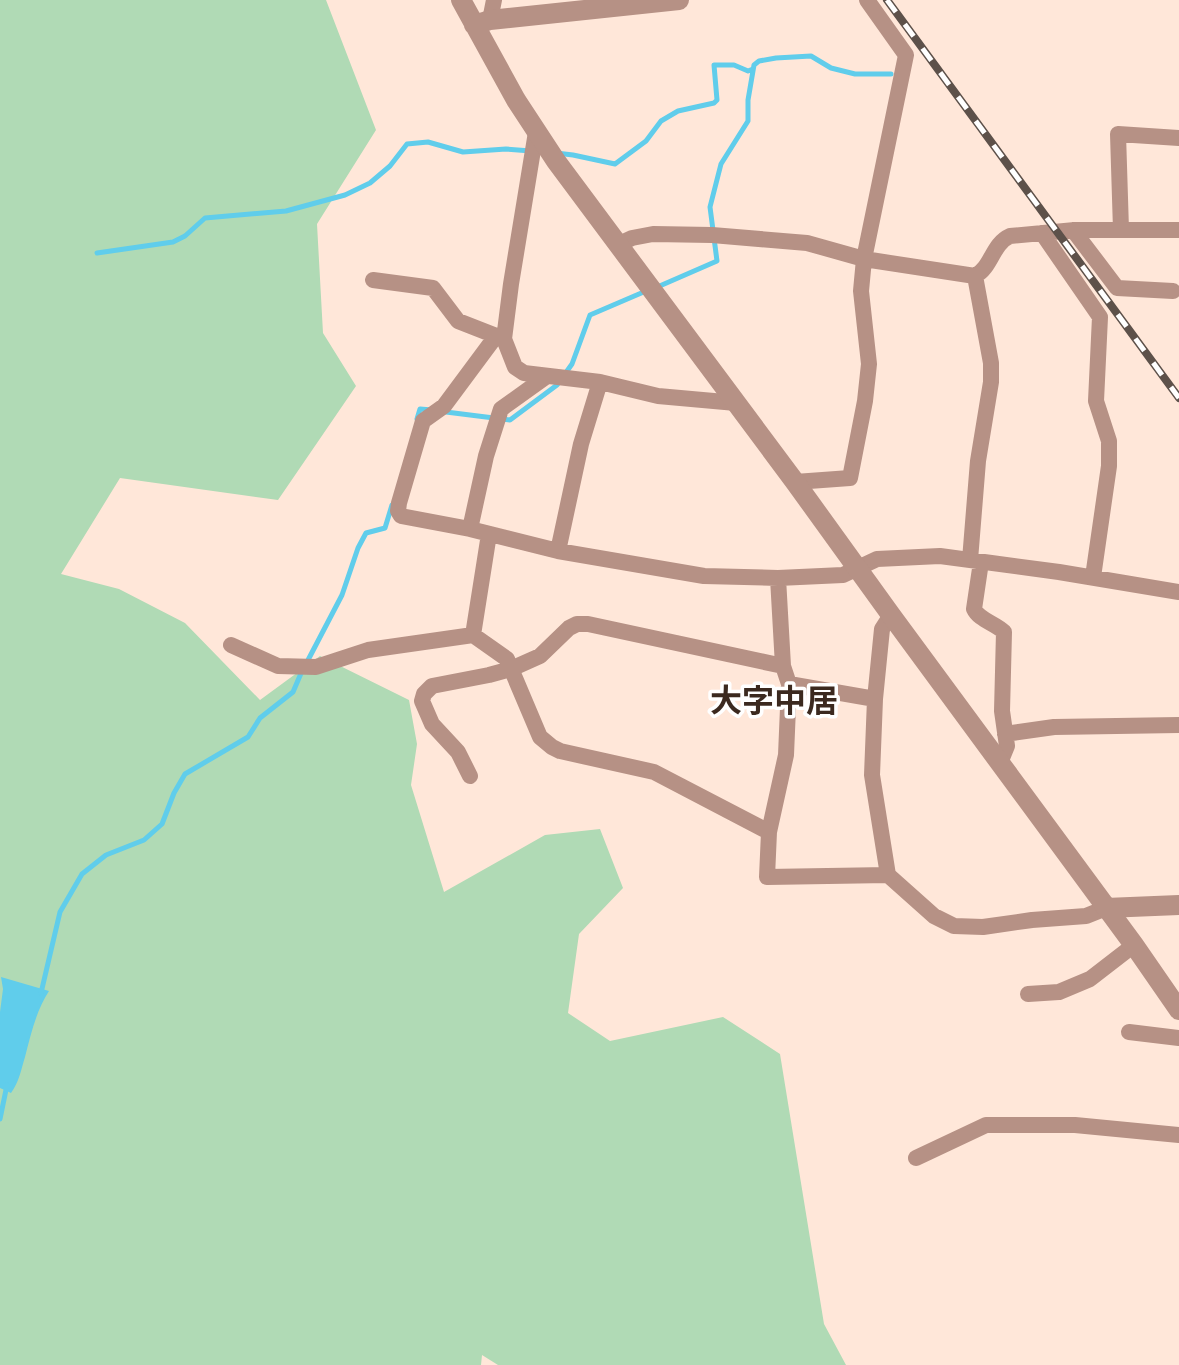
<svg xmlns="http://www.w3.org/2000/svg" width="1179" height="1365" viewBox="0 0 1179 1365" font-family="'Zilla Slab','Noto Sans JP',serif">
<rect width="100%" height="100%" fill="#ffe7d9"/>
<path fill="#b0dab5" d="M 0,0 L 326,0 L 376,130 L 317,224 L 323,333 L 356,386 L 278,500 L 120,478 L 61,574 L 119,589 L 185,623 L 260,700 L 320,656 L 409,700 L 417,744 L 411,785 L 444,892 L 545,835 L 600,829 L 623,888 L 579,934 L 568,1013 L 610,1041 L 723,1017 L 780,1054 L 824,1324 L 846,1365 L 498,1365 L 482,1355 L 481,1365 L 0,1365 Z"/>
<path fill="#60cdeb" d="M 1,977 L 49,991 C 36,1011 31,1034 25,1057 C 21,1070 19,1082 11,1093 L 0,1088 L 0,1012 L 3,989 Z"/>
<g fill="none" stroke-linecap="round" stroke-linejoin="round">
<path stroke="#60cdeb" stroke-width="5" d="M 556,153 L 573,155 L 615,164 L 646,141 L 661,121 L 678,111 L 714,103 L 717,100 L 714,65 L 734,65 L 748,71 L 753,69
M 97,253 L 173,242 L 185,236 L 205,218 L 286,211 L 345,195 L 370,183 L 390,166 L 407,144 L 428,142 L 463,152 L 506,149 L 531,151
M 655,288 L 717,261 L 710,207 L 721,164 L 748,121 L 748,100 L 754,65 L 759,61 L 776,58 L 811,56 L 831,68 L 855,74 L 891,74
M 446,412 L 510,420 L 557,385 L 572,364 L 590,315 L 646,291
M 417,419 L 420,409 L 432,410
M 307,662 L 342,595 L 358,548 L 366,533 L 385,528 L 392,505
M 41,993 L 60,912 L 82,874 L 106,855 L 144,840 L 162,824 L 174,793 L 185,774 L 248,737 L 260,718 L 293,692 L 302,671
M 0,1119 L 7,1085"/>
<path stroke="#b69185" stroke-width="16" d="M 490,20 L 494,0
M 1073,230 L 1117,288 L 1173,291
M 1121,230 L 1118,134 L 1179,138
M 1042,233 L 1100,317 L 1096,401 L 1109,441 L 1109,466 L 1093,577
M 617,245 L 632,238 L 653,234 L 712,235 L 807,243 L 864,259 L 975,276 C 992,267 992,244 1010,236 L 1075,230 L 1179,230
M 373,280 L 433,288 L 458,321 L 504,339 L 515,367 L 524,373 L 600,382 L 658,396 L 736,403
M 496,336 L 444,406 L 423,421 L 399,503 L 398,511 L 401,516 L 470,529 L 558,551 L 704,576 L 778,578 L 843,575 L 877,559 L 940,556 L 1059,572 L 1179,592
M 504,339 L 511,284 L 536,132
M 795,482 L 850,478 L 865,401 L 869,364 L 861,291 L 864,259 L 906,55 L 867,0
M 470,529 L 486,456 L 501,409 L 547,376
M 558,551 L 581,444 L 600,382
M 970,560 L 978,461 L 991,382 L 991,363 L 975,276
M 981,562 L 974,609 C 979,620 995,623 1004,632 L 1002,711 L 1007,746 L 1000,763
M 778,578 L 783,666 L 789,684 L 786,755 L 769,832 L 767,877 L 888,875 L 934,916 L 954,926 L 983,927 L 1032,920 L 1086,916 L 1106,908
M 473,635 L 507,659 L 540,737 L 552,747 L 560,751 L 654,772 L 769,832
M 231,645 L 278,666 L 316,667 L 368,650 L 473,635 L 489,534
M 789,684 L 875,699
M 1005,734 L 1054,727 L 1179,725
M 470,776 L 458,752 L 432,724 L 422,701 L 424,694 L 432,686 L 489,675 L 511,669 L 540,656 L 569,628 L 577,624 L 588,624 L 783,666
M 888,875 L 872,775 L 875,699 L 882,629 L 891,615
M 1028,994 L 1059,992 L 1090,979 L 1134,945
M 1129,1032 L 1179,1038
M 916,1158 L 986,1125 L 1075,1125 L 1179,1135"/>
<path stroke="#b69185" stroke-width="20" d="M 461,0 L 516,100 L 556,161 L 795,482 L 891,615 L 1134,945 L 1179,1010
M 474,25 L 490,20 L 679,0
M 1106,908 L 1179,905"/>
<defs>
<path id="rail" d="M 887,0 L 1179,398"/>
</defs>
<use href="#rail" stroke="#5d514a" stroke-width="8"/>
<use href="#rail" stroke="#fff" stroke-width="5" stroke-dasharray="15" stroke-linecap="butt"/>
</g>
<g text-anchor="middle" stroke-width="7" stroke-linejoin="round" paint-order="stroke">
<g font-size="32" font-weight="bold" fill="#3b291f" stroke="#fff">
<text x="774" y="712">大字中居</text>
</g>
</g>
</svg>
